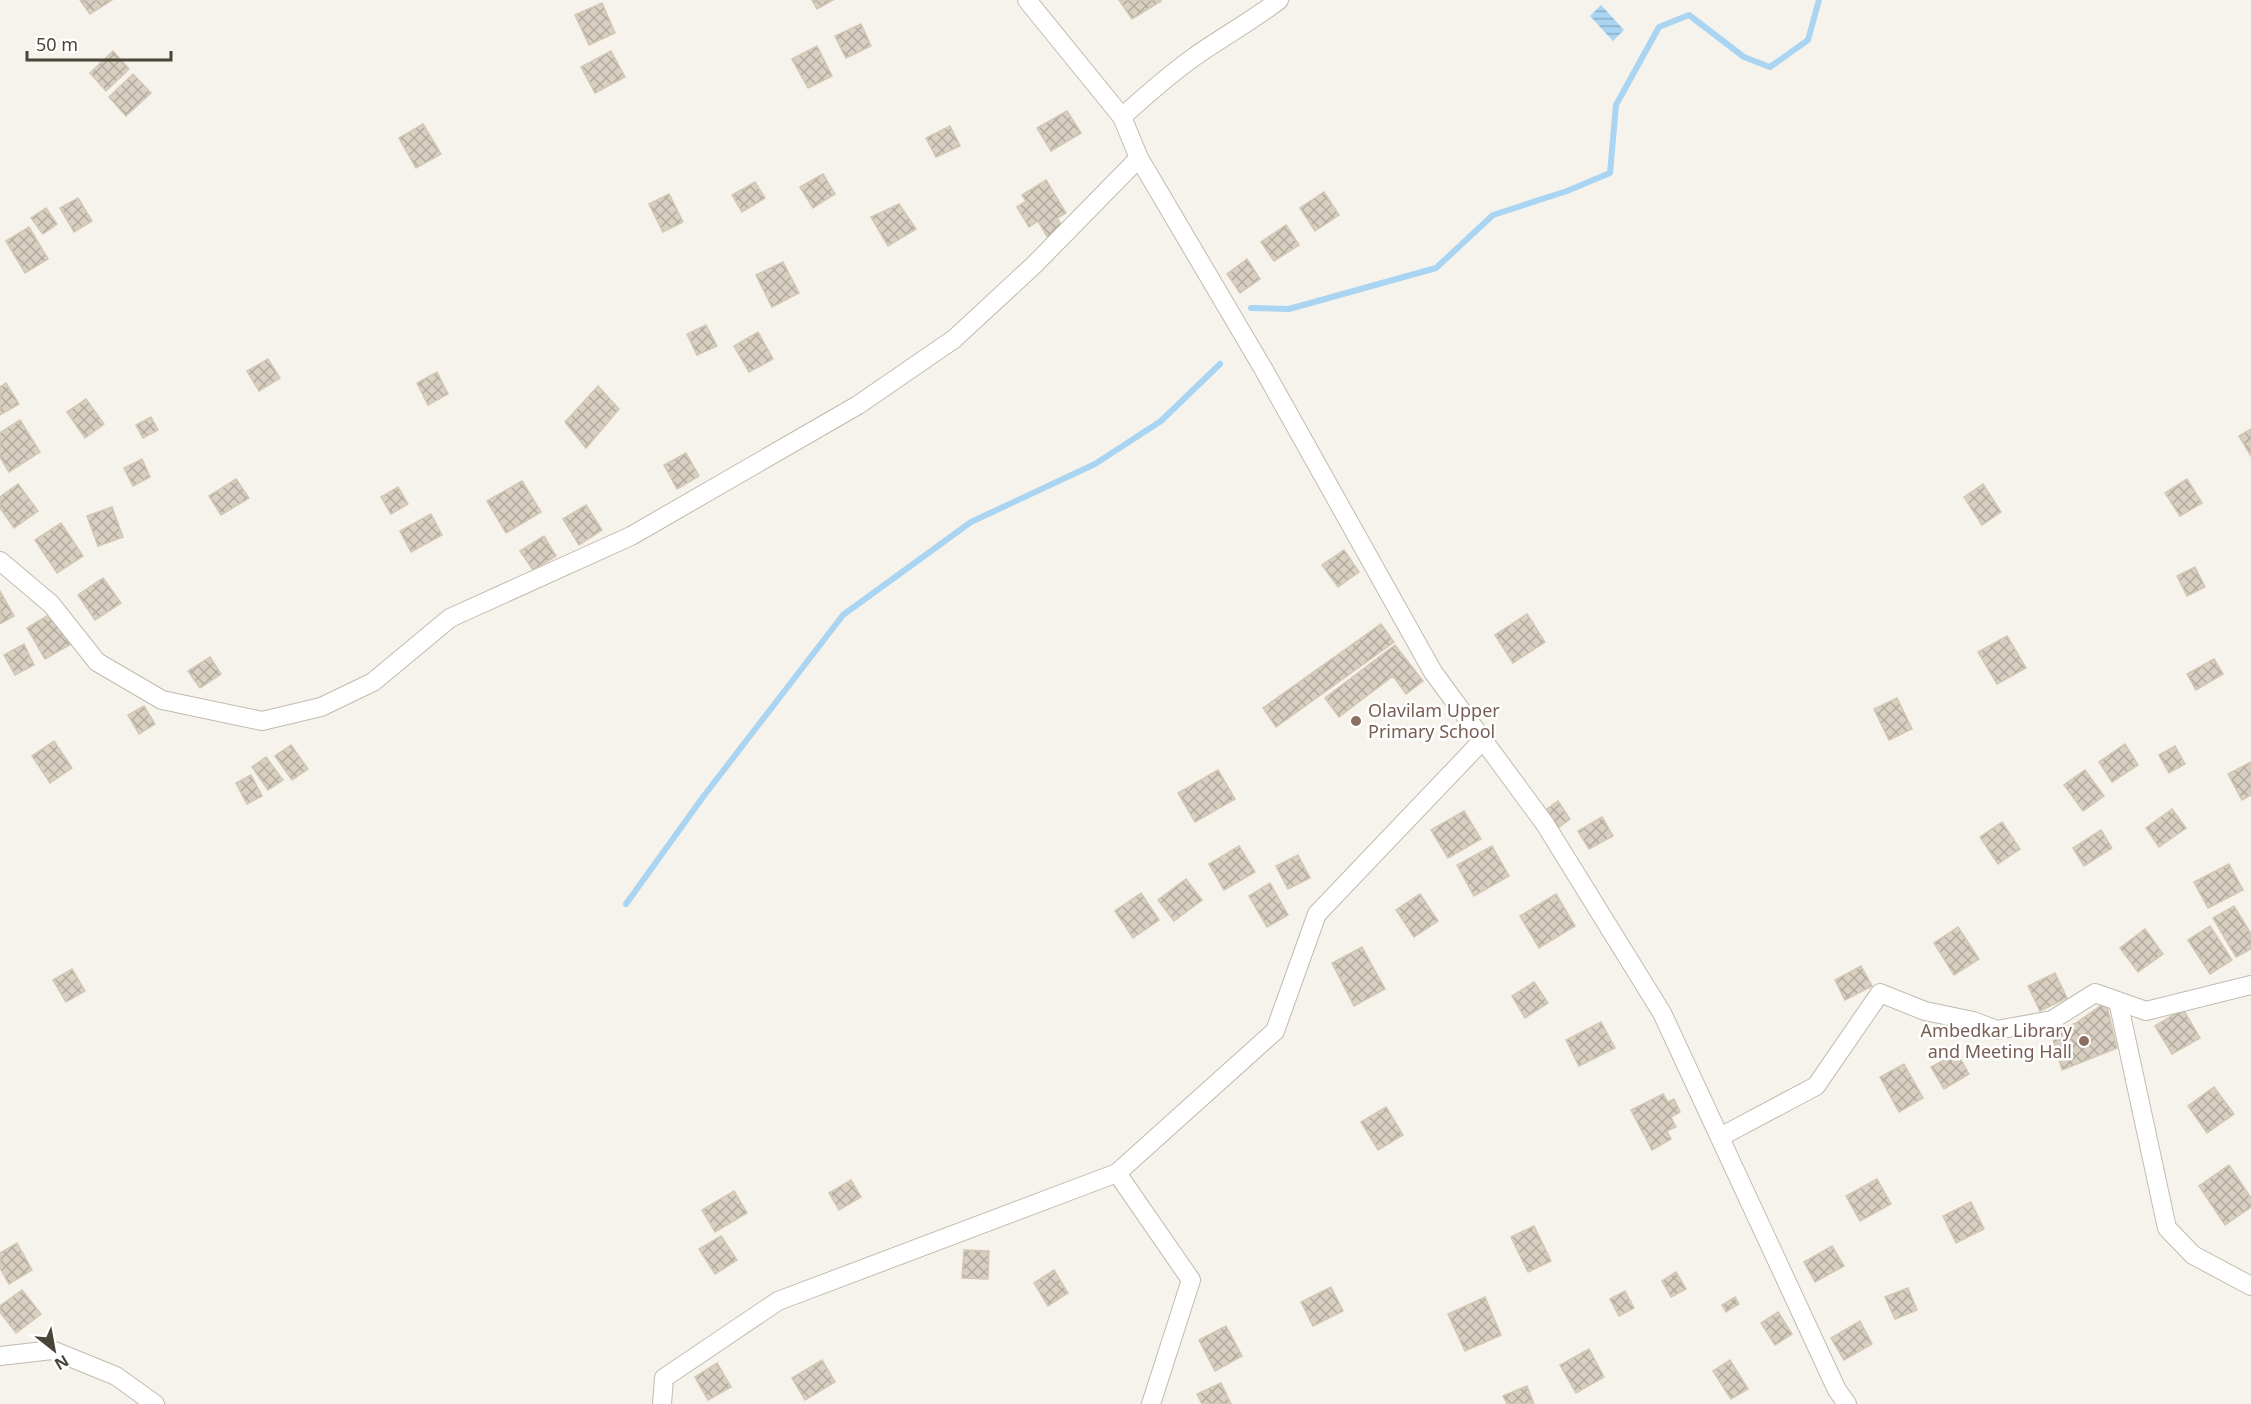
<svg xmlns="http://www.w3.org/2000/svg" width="2251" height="1404" viewBox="0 0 2251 1404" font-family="'Noto Sans',sans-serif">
<defs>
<pattern id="water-rules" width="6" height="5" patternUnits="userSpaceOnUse" patternTransform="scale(1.5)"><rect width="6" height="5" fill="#a9d4f2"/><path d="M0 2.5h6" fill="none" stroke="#8caec5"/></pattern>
<pattern id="building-cross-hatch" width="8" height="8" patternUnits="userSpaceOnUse" patternTransform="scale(1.5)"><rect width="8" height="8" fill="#d8cfc1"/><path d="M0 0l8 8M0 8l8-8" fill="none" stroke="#b1aa9e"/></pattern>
</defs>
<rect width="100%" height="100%" fill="#f6f3ec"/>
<path fill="url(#water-rules)" d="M 1601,5 L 1624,30 L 1613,41 L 1590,16 Z"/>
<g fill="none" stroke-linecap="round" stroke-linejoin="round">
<path stroke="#a9d4f2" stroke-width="6" d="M 1251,308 L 1289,309 L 1436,268 L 1493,215 L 1567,191 L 1610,173 L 1616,105 L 1659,27 L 1689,15 L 1744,57 L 1770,67 L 1808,40 L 1819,0
M 626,904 L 703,797 L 843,615 L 971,522 L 1095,464 L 1161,421 L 1220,364"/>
</g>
<path fill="url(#building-cross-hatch)" stroke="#d3c7b4" stroke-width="1.5" d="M 80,0 L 112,0 L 90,14 Z
M 812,0 L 833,0 L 817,9 Z
M 1119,0 L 1160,0 L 1161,1 L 1132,19 Z
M 602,3 L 615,33 L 589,45 L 575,15 Z
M 861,24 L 871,46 L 846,58 L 835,36 Z
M 817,46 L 832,76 L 808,88 L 792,59 Z
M 113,51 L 129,69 L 106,91 L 90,73 Z
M 611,51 L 625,77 L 595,93 L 581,67 Z
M 133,74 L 151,93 L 126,116 L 109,97 Z
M 1067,111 L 1081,133 L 1051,151 L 1037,128 Z
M 423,124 L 441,154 L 416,168 L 399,138 Z
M 950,126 L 960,146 L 936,157 L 926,138 Z
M 823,174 L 835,194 L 813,208 L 800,187 Z
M 1046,180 L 1066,213 L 1057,218 L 1064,229 L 1048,238 L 1038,221 L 1029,227 L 1017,207 L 1026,201 L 1022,195 Z
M 755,182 L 765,198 L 742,212 L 732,195 Z
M 1324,192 L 1339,215 L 1315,231 L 1300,208 Z
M 669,194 L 683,222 L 663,232 L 649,204 Z
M 78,198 L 92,221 L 74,232 L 60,208 Z
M 899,204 L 916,229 L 888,246 L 871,217 Z
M 46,208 L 57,224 L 43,234 L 31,218 Z
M 1286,225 L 1299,245 L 1274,261 L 1261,242 Z
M 29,227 L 48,259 L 25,273 L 6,241 Z
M 1247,259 L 1260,279 L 1240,293 L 1227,274 Z
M 783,262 L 799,293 L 772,307 L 756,275 Z
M 706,325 L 717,346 L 697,355 L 687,334 Z
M 758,332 L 773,359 L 749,372 L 734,346 Z
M 268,359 L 280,378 L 259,391 L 247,371 Z
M 437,372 L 448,394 L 428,405 L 417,383 Z
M 6,383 L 19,404 L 0,415 L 0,387 Z
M 598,386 L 619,409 L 586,448 L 565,422 Z
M 86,399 L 104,424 L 85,438 L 67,412 Z
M 151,417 L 158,430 L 143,438 L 136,425 Z
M 20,420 L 40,452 L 9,472 L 0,457 L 0,433 Z
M 2251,429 L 2251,456 L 2239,436 Z
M 686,453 L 699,476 L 677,489 L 664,465 Z
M 142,459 L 150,477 L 133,486 L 124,468 Z
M 236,479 L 249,498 L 221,515 L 209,496 Z
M 2187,479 L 2202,503 L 2180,516 L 2165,493 Z
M 522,481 L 541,512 L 506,533 L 487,501 Z
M 18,484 L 38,511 L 14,528 L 0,508 L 0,497 Z
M 1983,484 L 2001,512 L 1982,525 L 1964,497 Z
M 398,487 L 408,504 L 391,514 L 381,497 Z
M 586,505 L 602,530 L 579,545 L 563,519 Z
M 112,507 L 123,537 L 98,546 L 87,516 Z
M 431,514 L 442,535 L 411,552 L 400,531 Z
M 61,523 L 83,556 L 57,573 L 35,540 Z
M 544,536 L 556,556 L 533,570 L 520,551 Z
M 1344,550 L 1359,572 L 1338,587 L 1322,565 Z
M 2195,567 L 2205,587 L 2187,596 L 2177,576 Z
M 103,578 L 121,603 L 95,620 L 78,595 Z
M 0,591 L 14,616 L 0,624 Z
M 52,613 L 71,644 L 45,659 L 27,628 Z
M 1527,614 L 1545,642 L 1513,663 L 1495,635 Z
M 1381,624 L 1394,642 L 1276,727 L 1263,708 Z
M 2007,636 L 2026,668 L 1997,684 L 1978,652 Z
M 24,644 L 34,665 L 15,675 L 4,655 Z
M 1395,645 L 1423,681 L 1406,694 L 1393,676 L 1339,717 L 1325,698 Z
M 210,657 L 221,674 L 200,688 L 188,671 Z
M 2214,659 L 2223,674 L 2196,690 L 2187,674 Z
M 1897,698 L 1912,729 L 1889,740 L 1874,709 Z
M 144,706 L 155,724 L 139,734 L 128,715 Z
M 54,741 L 72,768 L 50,783 L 32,756 Z
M 2125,744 L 2138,765 L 2112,782 L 2099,762 Z
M 291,745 L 308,769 L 292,780 L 275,756 Z
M 2175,746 L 2185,764 L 2169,773 L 2159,755 Z
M 266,757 L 283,780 L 268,790 L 252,767 Z
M 2251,762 L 2251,795 L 2242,800 L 2228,774 Z
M 1218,770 L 1235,799 L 1195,822 L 1178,793 Z
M 2085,770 L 2104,796 L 2083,811 L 2064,785 Z
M 251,775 L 262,796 L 247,804 L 236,783 Z
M 1558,801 L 1570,819 L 1555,830 L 1543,812 Z
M 2172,809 L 2186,828 L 2159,847 L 2146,828 Z
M 1464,811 L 1481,839 L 1448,858 L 1431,830 Z
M 1602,817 L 1613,836 L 1589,849 L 1578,831 Z
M 2002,822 L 2020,849 L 1998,864 L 1980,837 Z
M 2101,830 L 2112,848 L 2084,866 L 2073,848 Z
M 1239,846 L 1255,872 L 1224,890 L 1209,864 Z
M 1492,846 L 1509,876 L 1474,896 L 1457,865 Z
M 1298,855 L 1310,878 L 1288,889 L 1276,866 Z
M 2229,864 L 2243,890 L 2208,908 L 2194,882 Z
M 1186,879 L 1202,900 L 1174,921 L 1158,900 Z
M 1270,883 L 1288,915 L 1267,927 L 1249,896 Z
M 1141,893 L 1159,920 L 1133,938 L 1115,911 Z
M 1420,894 L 1438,921 L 1414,937 L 1396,910 Z
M 1556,894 L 1575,926 L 1539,948 L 1520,916 Z
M 2234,906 L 2251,934 L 2251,949 L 2236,957 L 2213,918 Z
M 2210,926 L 2232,960 L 2210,974 L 2188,940 Z
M 1958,927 L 1979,959 L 1954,975 L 1934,943 Z
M 2145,929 L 2163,954 L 2138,972 L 2120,948 Z
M 1362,947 L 1385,989 L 1354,1006 L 1332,963 Z
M 1861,966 L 1872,986 L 1845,1000 L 1835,980 Z
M 72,969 L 85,991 L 66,1002 L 53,980 Z
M 2055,973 L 2067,998 L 2040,1011 L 2028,986 Z
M 1534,982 L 1548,1003 L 1525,1018 L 1512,996 Z
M 2106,1002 L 2117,1048 L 2062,1070 L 2051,1033 L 2076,1023 Z
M 2183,1009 L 2200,1038 L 2172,1054 L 2155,1026 Z
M 1601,1022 L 1615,1048 L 1579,1066 L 1566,1040 Z
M 1957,1053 L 1969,1074 L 1944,1089 L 1931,1067 Z
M 1904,1064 L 1923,1098 L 1899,1112 L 1880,1077 Z
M 2214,1087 L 2234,1114 L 2207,1133 L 2188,1106 Z
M 1663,1094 L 1668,1102 L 1674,1099 L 1680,1112 L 1671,1117 L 1676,1127 L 1667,1131 L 1671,1139 L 1652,1150 L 1631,1110 Z
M 1386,1107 L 1403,1135 L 1378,1150 L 1361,1122 Z
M 2229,1165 L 2251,1198 L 2251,1207 L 2225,1225 L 2199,1186 Z
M 1877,1179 L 1891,1204 L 1860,1221 L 1846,1196 Z
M 851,1180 L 861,1197 L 839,1210 L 829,1193 Z
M 734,1191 L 747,1213 L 715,1232 L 702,1210 Z
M 1971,1202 L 1984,1229 L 1956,1243 L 1943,1216 Z
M 1534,1226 L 1551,1261 L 1528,1272 L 1511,1237 Z
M 721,1236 L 737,1260 L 715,1274 L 699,1249 Z
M 17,1243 L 32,1270 L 9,1284 L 0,1268 L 0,1253 Z
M 1832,1246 L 1844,1266 L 1815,1282 L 1804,1262 Z
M 964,1250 L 989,1251 L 988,1279 L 962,1278 Z
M 1054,1270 L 1068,1293 L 1048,1306 L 1034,1283 Z
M 1676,1272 L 1686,1289 L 1671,1297 L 1662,1281 Z
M 1331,1287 L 1343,1311 L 1313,1326 L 1301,1302 Z
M 1908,1288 L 1917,1310 L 1895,1319 L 1885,1297 Z
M 22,1290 L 41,1314 L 16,1333 L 0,1312 L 0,1306 Z
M 1625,1291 L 1634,1308 L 1619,1316 L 1610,1299 Z
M 1485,1297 L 1501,1335 L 1465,1351 L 1448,1314 Z
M 1735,1297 L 1739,1304 L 1726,1312 L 1722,1305 Z
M 1778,1312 L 1792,1334 L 1775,1345 L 1761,1323 Z
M 1860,1321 L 1872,1344 L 1844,1360 L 1831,1338 Z
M 1226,1326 L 1242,1356 L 1215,1371 L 1199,1340 Z
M 1589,1349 L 1604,1377 L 1576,1393 L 1560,1365 Z
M 822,1360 L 835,1382 L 805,1400 L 792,1378 Z
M 1730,1360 L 1748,1389 L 1731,1399 L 1713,1371 Z
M 717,1363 L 731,1387 L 708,1400 L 695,1377 Z
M 1221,1383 L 1231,1404 L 1202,1404 L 1197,1394 Z
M 1527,1386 L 1534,1404 L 1507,1404 L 1503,1396 Z"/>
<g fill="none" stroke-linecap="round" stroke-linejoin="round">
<defs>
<path id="street" d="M 1027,0 L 1122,117
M 1139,158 L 1264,370 L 1433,672 L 1545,824 L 1662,1013 L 1837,1390 L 1847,1404
M 0,561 L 51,604 L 97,662 L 162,700 L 262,721 L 321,707 L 373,682 L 450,618 L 631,536 L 858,405 L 954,339 L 1034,265 L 1139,158 L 1122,117 C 1145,96 1169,75 1194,57 C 1222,37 1252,21 1279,0
M 2118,1001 L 2167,1228 L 2193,1255 L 2251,1286
M 1720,1137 L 1816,1086 L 1880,993 L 1925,1011 L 1973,1021 L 1997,1030 L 2052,1020 L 2095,993 L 2146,1011 L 2251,985
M 1117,1173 L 1191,1280 L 1151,1404
M 0,1356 L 52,1350 L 116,1376 L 155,1404
M 662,1404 L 664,1378 L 778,1301 L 1117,1173 L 1275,1031 L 1317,914 L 1483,740"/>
</defs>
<use href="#street" stroke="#c2bbae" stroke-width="20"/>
<use href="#street" stroke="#fff" stroke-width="18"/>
</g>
<g fill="#8d6e63" stroke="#fff" stroke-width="2">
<circle cx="1356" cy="721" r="6"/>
<circle cx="2084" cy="1041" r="6"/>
</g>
<g text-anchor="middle" stroke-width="5" stroke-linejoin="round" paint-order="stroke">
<g font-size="18" fill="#785e54" stroke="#fff" text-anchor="start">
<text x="1368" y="717">Olavilam Upper<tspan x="1368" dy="21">Primary School</tspan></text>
<text x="2072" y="1037" text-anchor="end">Ambedkar Library<tspan x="2072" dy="21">and Meeting Hall</tspan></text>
</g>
</g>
<g transform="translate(54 1350) rotate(149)" stroke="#ffffff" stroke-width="4.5" paint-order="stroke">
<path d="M0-4.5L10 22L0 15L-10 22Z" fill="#4b4439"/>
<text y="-9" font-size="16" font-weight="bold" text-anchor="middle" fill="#4b4439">N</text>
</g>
<path d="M27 51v9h144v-9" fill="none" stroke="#4b4439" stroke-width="3"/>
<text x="36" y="51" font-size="18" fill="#4b4439" stroke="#ffffff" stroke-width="4.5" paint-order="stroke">50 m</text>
</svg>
